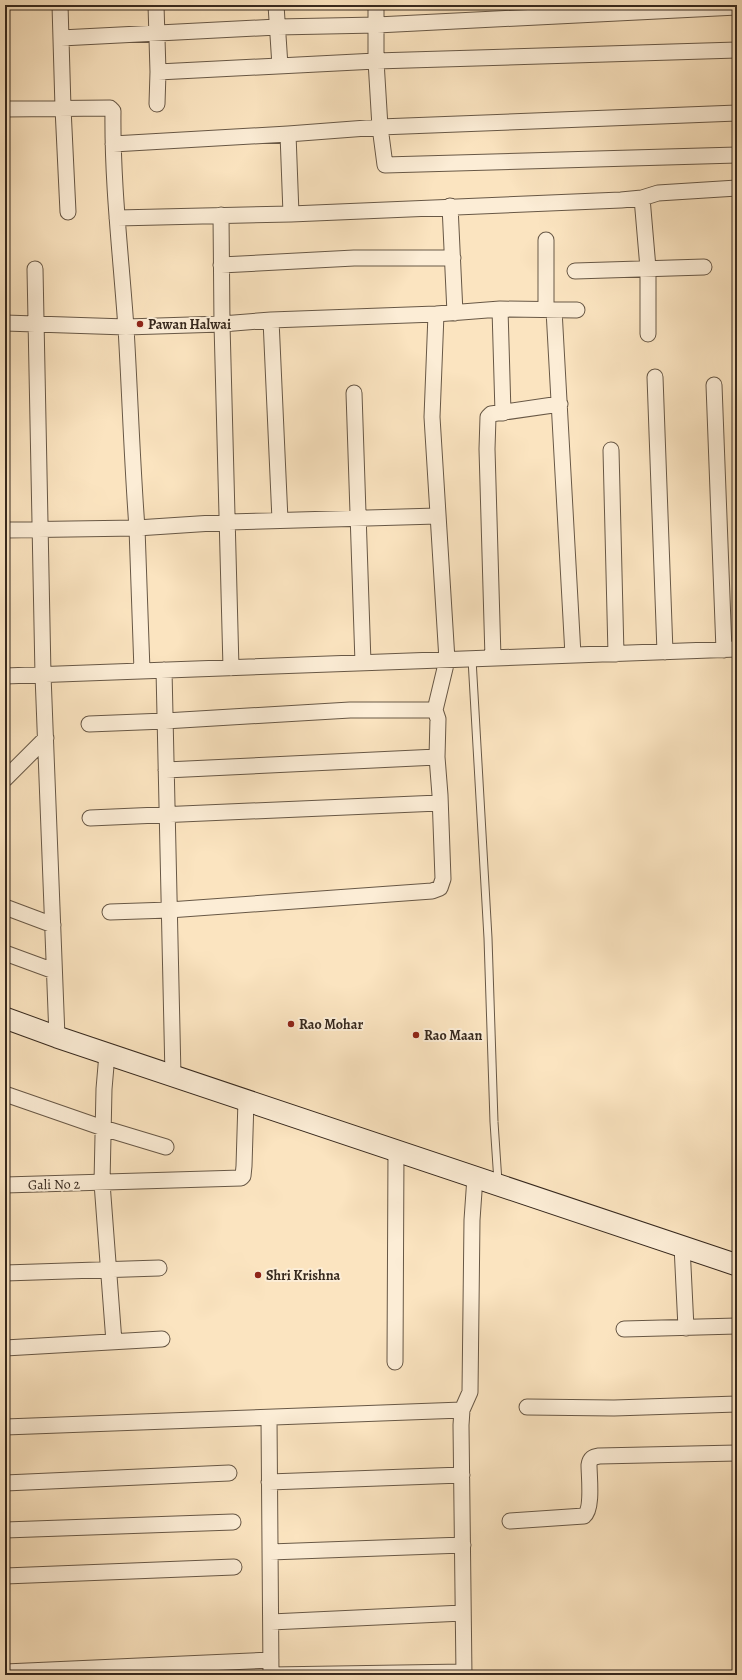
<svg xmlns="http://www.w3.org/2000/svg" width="742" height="1680" viewBox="0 0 742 1680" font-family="Alegreya,serif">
<rect width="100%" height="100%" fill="#fbe4c0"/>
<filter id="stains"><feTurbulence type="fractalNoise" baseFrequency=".005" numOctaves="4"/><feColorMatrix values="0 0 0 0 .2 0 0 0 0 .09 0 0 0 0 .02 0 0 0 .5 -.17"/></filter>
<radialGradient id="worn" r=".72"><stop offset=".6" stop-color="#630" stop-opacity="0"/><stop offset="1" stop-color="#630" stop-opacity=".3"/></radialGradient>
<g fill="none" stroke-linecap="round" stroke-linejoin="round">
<defs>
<path id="lane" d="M 472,659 L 488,938 L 494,1122 L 498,1182"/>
<path id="street" d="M 60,5 L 63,108 L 68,212
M 156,5 L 158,72 L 157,104
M 276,5 L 280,66
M 376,5 L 376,61 L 380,127 L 385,165 L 737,155
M 61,38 L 277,27 L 377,25 L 737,7
M 158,72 L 376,61 L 737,50
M 5,109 L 110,108 L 113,111 C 112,183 121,256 126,328 C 130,395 132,462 137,528 L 228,522 L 437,516
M 288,134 L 291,214
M 113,144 L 288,134 L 380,127 L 737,113
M 642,198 L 648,268 L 648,334
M 450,206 L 455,313
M 221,215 L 222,324 L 231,668
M 117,218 L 291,214 L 621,200 L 642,198 L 658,193 L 737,188
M 546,240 L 546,310
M 221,265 L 354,258 L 453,258
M 35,269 L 43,675 L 57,1037
M 575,271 L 704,267
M 500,309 L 503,413
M 554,310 L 573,655
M 271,320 L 280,520
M 5,323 L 126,327 L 222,324 L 271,320 L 436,314 L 500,309 L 577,310
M 655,377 L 665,652
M 714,385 L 724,650
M 354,393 L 363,663
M 611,450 L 616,654
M 5,530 L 137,528 L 142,671
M 493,658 L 487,449 L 488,417 L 491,414 L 560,404
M 164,670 L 173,1076
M 5,676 L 737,649
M 89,724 L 165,721 L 350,710 L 435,710
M 166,770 L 437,757
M 5,779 L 46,738
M 90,818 L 439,803
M 5,907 L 53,925
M 110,912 L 169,910 L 432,891 L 440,888 L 443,879 L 440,795 L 437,757 L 438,719 L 435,710 L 447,660 L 432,417 L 436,314
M 5,953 L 54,971
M 107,1054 L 104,1089 L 102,1183 L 114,1342
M 5,1094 L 103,1128 L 166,1147
M 5,1185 L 241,1178 L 243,1176 L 244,1166 L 246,1100
M 682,1246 L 686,1328
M 5,1273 L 159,1268
M 624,1329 L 737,1326
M 5,1348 L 162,1339
M 395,1362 L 396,1150
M 527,1407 L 614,1408 L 737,1404
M 269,1418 L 271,1675
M 5,1427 L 462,1410
M 269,1482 L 462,1475
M 5,1483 L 229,1473
M 510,1521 L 584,1516 C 593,1509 589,1476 589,1465 C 590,1458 593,1457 599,1456 L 737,1453
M 5,1530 L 233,1522
M 270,1552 L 463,1545
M 5,1576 L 234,1567
M 271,1622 L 463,1613
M 5,1672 L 271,1660
M 271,1675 L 464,1672
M 464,1675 L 461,1425 L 462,1410 L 470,1392 L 472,1220 L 475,1177"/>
<path id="secondary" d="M 5,1018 L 57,1037 L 737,1265"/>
</defs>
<use href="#lane" stroke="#685846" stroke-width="9"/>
<use href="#street" stroke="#685846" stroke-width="17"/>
<use href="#secondary" stroke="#37291e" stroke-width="23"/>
<use href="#lane" stroke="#fcedd6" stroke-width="7"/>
<use href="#street" stroke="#fcedd6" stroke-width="15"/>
<use href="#secondary" stroke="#fcedd6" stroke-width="21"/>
</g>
<g fill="#8f2418" stroke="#fcedd6" stroke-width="1.5">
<circle cx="140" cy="324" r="4"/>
<circle cx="291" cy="1024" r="4"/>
<circle cx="416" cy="1035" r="4"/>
<circle cx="258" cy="1275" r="4"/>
</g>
<g text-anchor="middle" stroke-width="4" stroke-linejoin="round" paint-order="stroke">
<g font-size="14" font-weight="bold" fill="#37291e" stroke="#fcedd6" text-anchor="start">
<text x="148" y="329">Pawan Halwai</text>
<text x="299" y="1029">Rao Mohar</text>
<text x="424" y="1040">Rao Maan</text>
<text x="266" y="1280">Shri Krishna</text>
</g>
<g font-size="14" fill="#37291e" stroke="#fcedd6">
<text transform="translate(54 1184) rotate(-1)" y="5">Gali No 2</text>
</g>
</g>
<rect width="742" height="1680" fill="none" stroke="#fbe4c0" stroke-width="20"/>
<rect x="6" y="6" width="730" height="1668" fill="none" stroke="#37291e" stroke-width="2"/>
<rect x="10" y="10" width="722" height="1660" fill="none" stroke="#37291e"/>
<rect width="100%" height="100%" filter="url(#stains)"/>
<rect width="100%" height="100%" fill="url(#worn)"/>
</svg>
